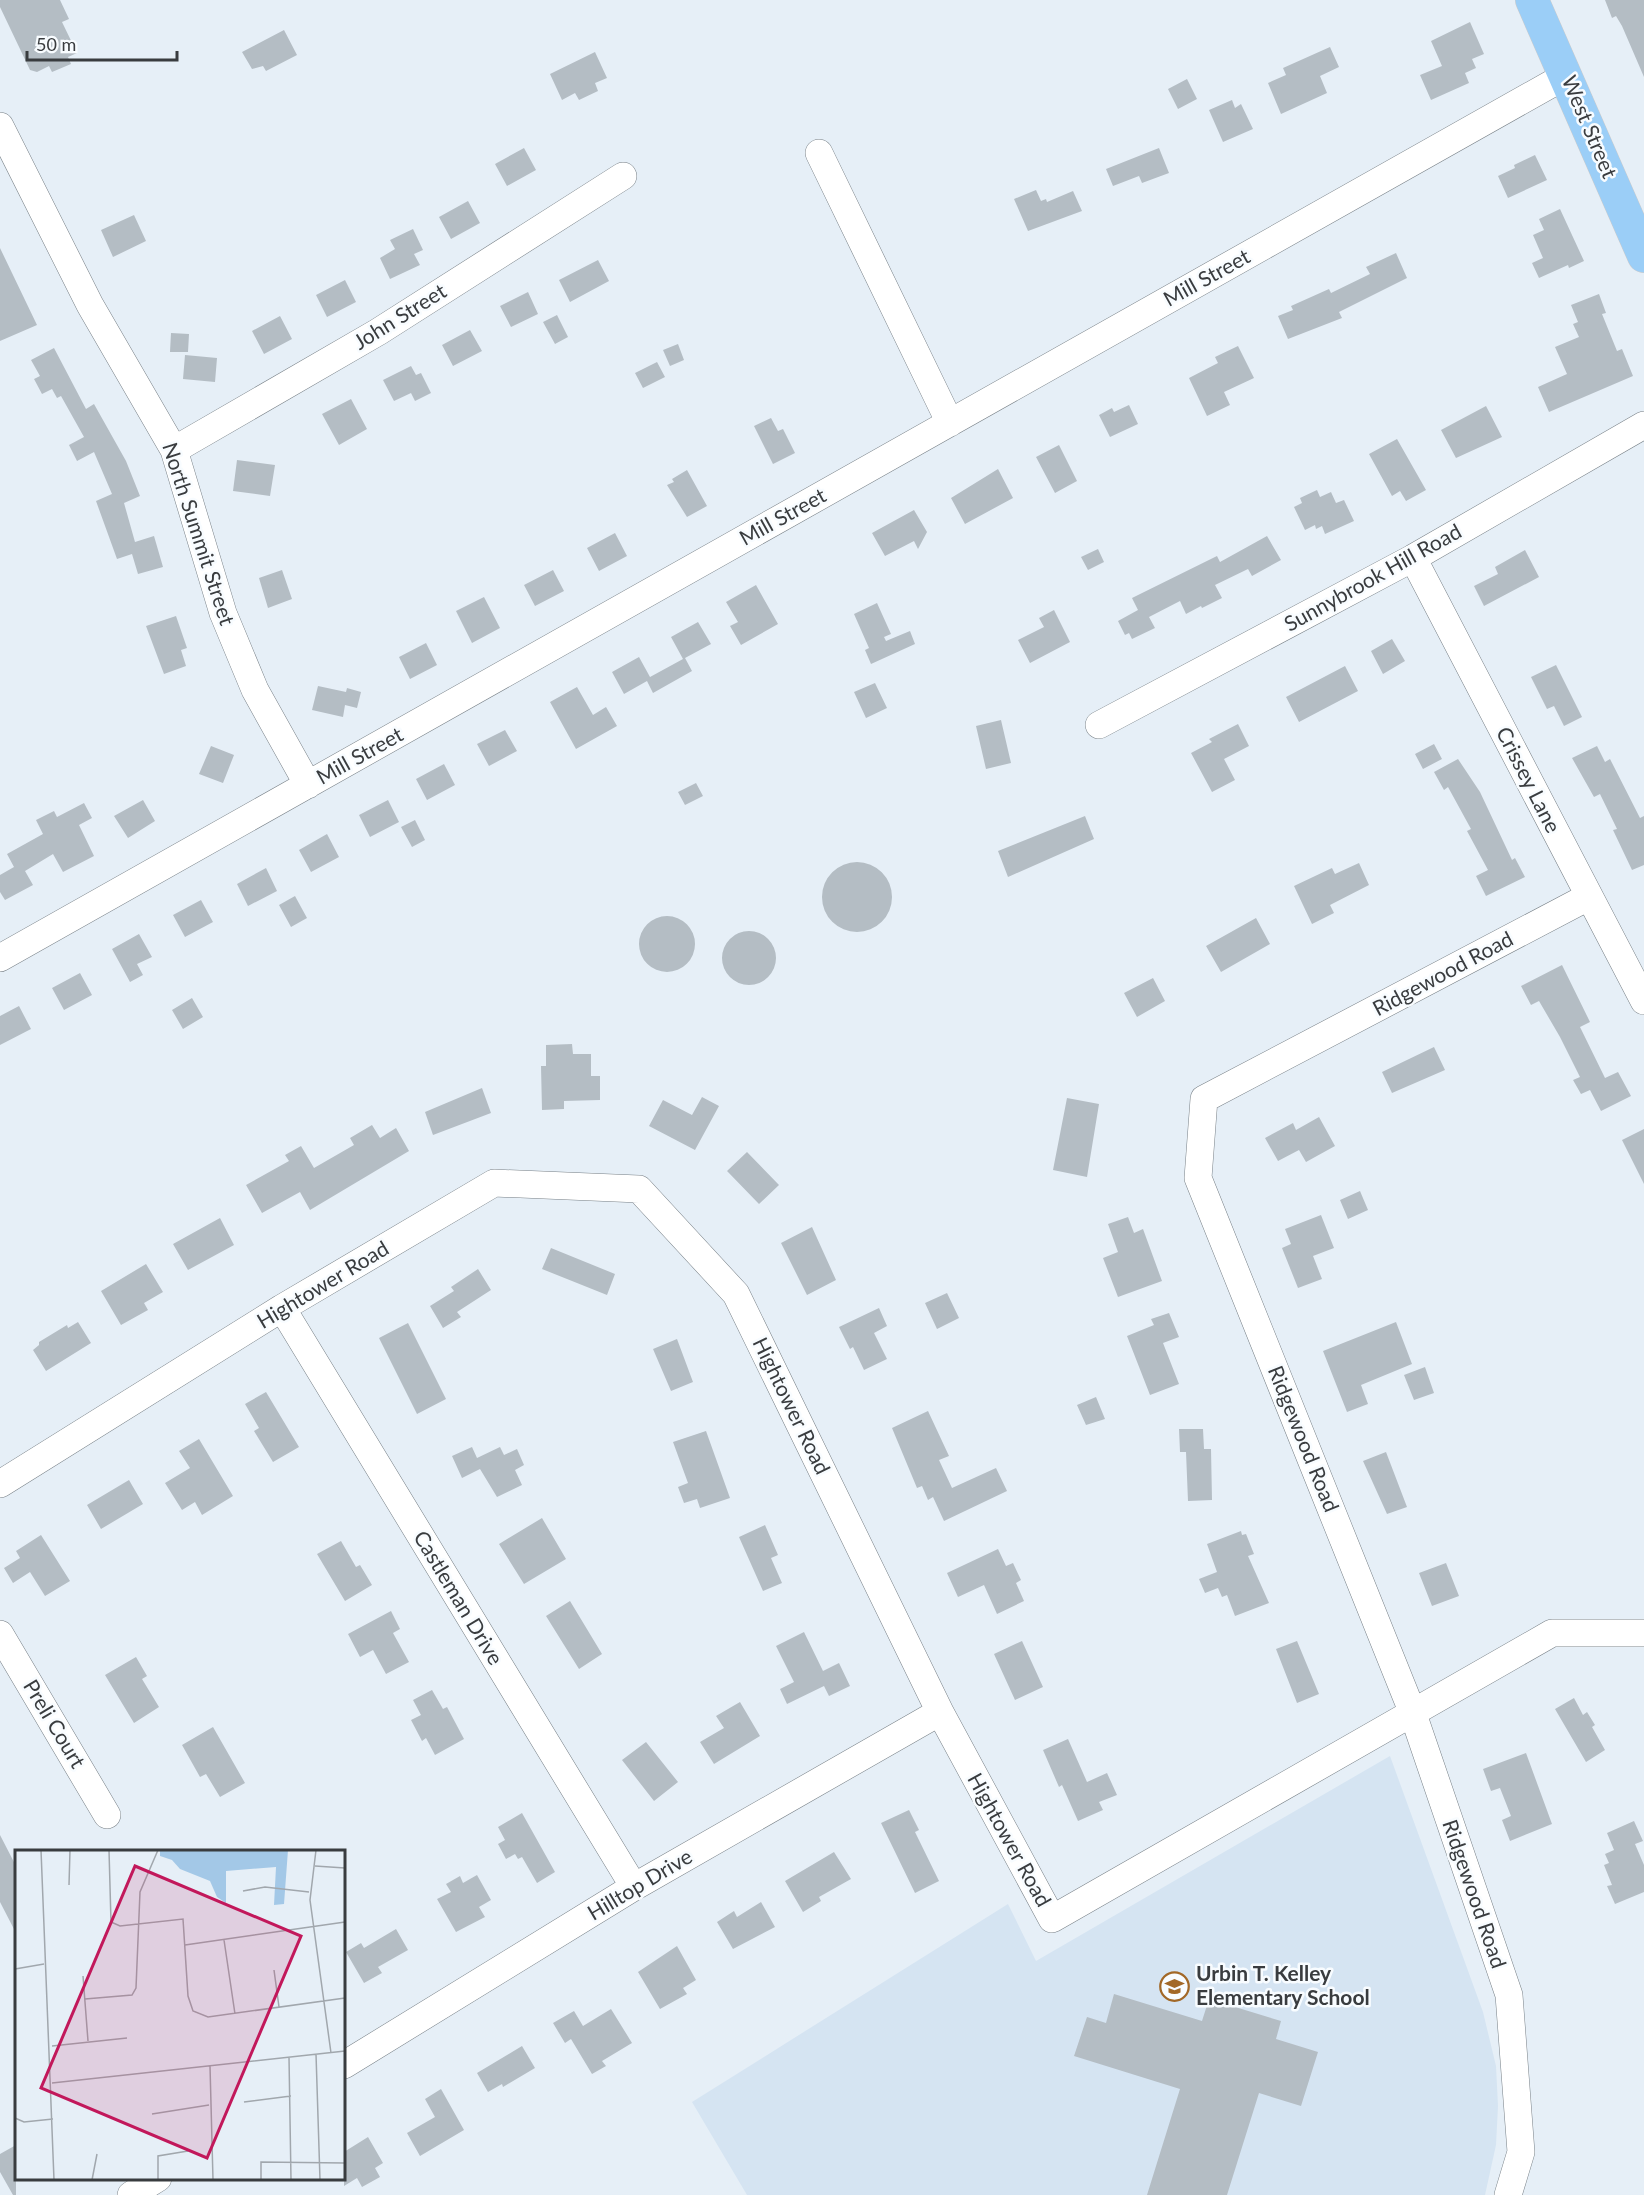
<svg xmlns="http://www.w3.org/2000/svg" width="1644" height="2195" viewBox="0 0 1644 2195" font-family="Lato,sans-serif">
<rect width="100%" height="100%" fill="#e6eff7"/>
<path fill="#d5e4f2" d="M 1390,1756 L 1483,2012 L 1496,2066 L 1498,2106 L 1496,2145 L 1485,2195 L 747,2195 L 692,2102 L 1008,1904 L 1036,1961 Z"/>
<path fill="#b4bdc4" d="M 0,0 L 60,0 L 69,19 L 62,22 L 77,53 L 68,57 L 71,64 L 52,72 L 49,66 L 37,72 L 30,70 L 0,7 Z
M 1605,0 L 1644,0 L 1644,77 L 1622,26 L 1616,16 L 1612,18 Z
M 1470,22 L 1484,54 L 1472,59 L 1476,68 L 1465,73 L 1469,83 L 1431,100 L 1420,75 L 1442,66 L 1431,41 Z
M 284,30 L 297,55 L 266,71 L 263,66 L 252,69 L 242,52 Z
M 1330,47 L 1339,67 L 1320,76 L 1327,93 L 1281,114 L 1268,83 L 1286,75 L 1283,68 Z
M 595,52 L 607,78 L 595,83 L 598,91 L 579,100 L 575,93 L 562,100 L 550,74 Z
M 1187,79 L 1197,99 L 1178,109 L 1168,89 Z
M 1232,100 L 1235,108 L 1241,104 L 1253,129 L 1223,142 L 1209,110 Z
M 524,148 L 536,170 L 507,186 L 495,164 Z
M 1159,148 L 1169,173 L 1142,183 L 1139,176 L 1113,186 L 1106,169 Z
M 1535,155 L 1547,180 L 1508,198 L 1498,176 L 1515,168 L 1514,165 Z
M 1036,190 L 1041,201 L 1046,199 L 1047,202 L 1073,191 L 1082,211 L 1028,231 L 1014,199 Z
M 468,201 L 480,223 L 451,239 L 439,217 Z
M 1560,209 L 1584,261 L 1569,268 L 1568,265 L 1539,278 L 1532,263 L 1543,258 L 1533,235 L 1544,230 L 1539,219 Z
M 134,215 L 146,241 L 113,257 L 101,230 Z
M 413,229 L 423,250 L 414,254 L 420,265 L 390,279 L 380,258 L 395,249 L 390,240 Z
M 0,248 L 37,325 L 0,341 Z
M 1396,253 L 1407,278 L 1339,312 L 1342,318 L 1288,339 L 1278,316 L 1293,310 L 1291,306 L 1329,289 L 1331,293 L 1370,274 L 1366,267 Z
M 598,260 L 609,281 L 570,302 L 559,280 Z
M 345,280 L 356,302 L 327,317 L 316,295 Z
M 528,292 L 538,314 L 511,327 L 500,306 Z
M 1599,294 L 1606,313 L 1602,314 L 1617,351 L 1622,349 L 1633,376 L 1549,412 L 1538,387 L 1567,374 L 1555,347 L 1579,337 L 1573,324 L 1578,322 L 1571,305 Z
M 557,315 L 568,337 L 555,344 L 543,322 Z
M 280,316 L 292,339 L 264,354 L 252,331 Z
M 470,330 L 482,351 L 453,366 L 442,345 Z
M 171,333 L 189,334 L 188,352 L 170,352 Z
M 678,344 L 684,360 L 670,366 L 663,350 Z
M 1238,346 L 1254,378 L 1224,392 L 1230,405 L 1207,416 L 1189,378 L 1218,363 L 1215,357 Z
M 54,348 L 86,409 L 94,404 L 126,461 L 140,496 L 124,503 L 135,542 L 154,536 L 163,567 L 138,574 L 132,554 L 117,559 L 96,501 L 112,494 L 94,452 L 77,461 L 69,445 L 84,437 L 61,396 L 57,398 L 52,389 L 42,394 L 34,379 L 40,376 L 31,360 Z
M 185,355 L 217,358 L 215,382 L 183,379 Z
M 657,362 L 665,377 L 643,388 L 635,373 Z
M 411,366 L 416,375 L 421,373 L 431,393 L 415,401 L 411,393 L 394,401 L 383,380 Z
M 351,399 L 367,429 L 339,445 L 322,414 Z
M 1129,405 L 1138,424 L 1110,437 L 1099,415 L 1112,408 L 1114,412 Z
M 1486,406 L 1502,437 L 1456,458 L 1441,430 Z
M 771,418 L 778,431 L 783,429 L 795,453 L 773,464 L 754,426 Z
M 1397,439 L 1426,490 L 1406,501 L 1400,491 L 1392,496 L 1369,454 Z
M 1059,445 L 1077,481 L 1055,493 L 1036,457 Z
M 237,460 L 275,465 L 270,496 L 233,491 Z
M 998,469 L 1013,498 L 965,524 L 951,498 Z
M 687,470 L 707,506 L 687,517 L 667,485 L 674,482 L 672,479 Z
M 1317,490 L 1320,497 L 1331,492 L 1336,503 L 1344,500 L 1354,521 L 1325,534 L 1322,526 L 1316,529 L 1315,525 L 1305,530 L 1294,507 L 1302,503 L 1300,498 Z
M 914,510 L 927,532 L 918,549 L 914,541 L 885,556 L 872,533 Z
M 615,533 L 627,556 L 599,571 L 587,548 Z
M 1267,536 L 1281,560 L 1252,576 L 1248,569 L 1215,585 L 1222,598 L 1202,608 L 1201,606 L 1186,614 L 1180,601 L 1149,617 L 1155,628 L 1132,639 L 1129,633 L 1125,635 L 1118,621 L 1138,610 L 1132,598 L 1217,556 L 1220,562 Z
M 1098,549 L 1104,562 L 1088,570 L 1081,557 Z
M 1525,550 L 1539,577 L 1484,606 L 1474,586 L 1498,574 L 1495,567 Z
M 282,570 L 292,599 L 268,608 L 259,578 Z
M 553,570 L 564,591 L 535,606 L 524,585 Z
M 756,585 L 778,624 L 741,645 L 730,626 L 738,622 L 726,602 Z
M 484,597 L 500,628 L 472,643 L 456,611 Z
M 877,603 L 891,634 L 884,637 L 886,641 L 910,631 L 915,644 L 871,664 L 865,650 L 869,648 L 854,614 Z
M 1054,610 L 1070,642 L 1030,663 L 1018,640 L 1044,627 L 1039,618 Z
M 176,616 L 187,648 L 181,650 L 186,666 L 164,674 L 146,626 Z
M 698,622 L 711,644 L 685,658 L 692,671 L 653,693 L 647,681 L 624,694 L 612,672 L 639,657 L 650,677 L 683,659 L 671,637 Z
M 1392,639 L 1405,661 L 1383,674 L 1371,651 Z
M 426,643 L 437,665 L 410,679 L 399,657 Z
M 1556,665 L 1582,717 L 1564,726 L 1554,706 L 1547,709 L 1531,677 Z
M 1345,666 L 1358,691 L 1299,722 L 1286,697 Z
M 875,683 L 887,708 L 866,718 L 854,692 Z
M 318,686 L 346,692 L 347,688 L 361,692 L 357,708 L 345,705 L 343,717 L 312,710 Z
M 577,687 L 593,715 L 606,707 L 617,726 L 576,749 L 550,702 Z
M 1001,720 L 1011,763 L 986,769 L 976,726 Z
M 1238,724 L 1249,746 L 1224,759 L 1235,780 L 1212,792 L 1191,753 L 1212,742 L 1209,739 Z
M 505,730 L 517,751 L 489,766 L 477,744 Z
M 1434,744 L 1442,759 L 1423,769 L 1415,754 Z
M 211,746 L 234,755 L 223,783 L 199,774 Z
M 1597,746 L 1605,762 L 1610,759 L 1640,818 L 1644,816 L 1644,865 L 1632,870 L 1613,830 L 1617,829 L 1600,794 L 1594,797 L 1572,758 Z
M 1458,759 L 1480,792 L 1512,860 L 1515,858 L 1525,877 L 1486,896 L 1476,876 L 1488,870 L 1467,831 L 1471,829 L 1448,787 L 1444,790 L 1434,772 Z
M 444,764 L 455,785 L 427,800 L 416,779 Z
M 696,783 L 703,796 L 685,805 L 678,792 Z
M 143,800 L 155,821 L 128,838 L 114,816 Z
M 388,800 L 399,822 L 370,837 L 359,815 Z
M 84,803 L 92,818 L 79,825 L 94,856 L 63,872 L 53,854 L 25,871 L 33,885 L 5,900 L 0,892 L 0,875 L 14,867 L 7,854 L 43,834 L 36,820 L 54,811 L 57,817 Z
M 1085,816 L 1094,839 L 1008,877 L 998,851 Z
M 415,820 L 425,840 L 412,847 L 401,827 Z
M 327,834 L 339,857 L 311,872 L 299,850 Z
M822 897a35 35 0 1 1 70 0a35 35 0 1 1-70 0Z
M 1359,863 L 1369,885 L 1330,905 L 1334,913 L 1312,924 L 1294,886 L 1332,868 L 1335,874 Z
M 266,868 L 277,891 L 248,906 L 237,884 Z
M 295,896 L 307,918 L 291,927 L 279,905 Z
M 201,900 L 213,922 L 185,937 L 173,915 Z
M639 944a28 28 0 1 1 56 0a28 28 0 1 1-56 0Z
M 1256,918 L 1270,944 L 1221,972 L 1206,946 Z
M722 958a27 27 0 1 1 54 0a27 27 0 1 1-54 0Z
M 139,934 L 152,957 L 137,964 L 143,975 L 130,982 L 112,949 Z
M 1562,965 L 1590,1022 L 1580,1027 L 1605,1078 L 1618,1072 L 1631,1096 L 1601,1111 L 1590,1090 L 1581,1094 L 1573,1080 L 1580,1077 L 1560,1037 L 1539,1001 L 1531,1005 L 1521,986 Z
M 80,973 L 92,995 L 64,1010 L 52,988 Z
M 1153,978 L 1165,1001 L 1137,1017 L 1124,993 Z
M 192,998 L 203,1017 L 183,1029 L 172,1010 Z
M 19,1006 L 31,1029 L 0,1045 L 0,1016 Z
M 572,1044 L 573,1054 L 591,1054 L 591,1076 L 600,1076 L 600,1100 L 564,1101 L 564,1109 L 542,1110 L 541,1066 L 546,1066 L 546,1045 Z
M 1434,1047 L 1445,1070 L 1392,1093 L 1382,1072 Z
M 482,1088 L 491,1113 L 433,1135 L 425,1112 Z
M 702,1097 L 719,1106 L 695,1150 L 649,1126 L 663,1100 L 692,1115 Z
M 1067,1098 L 1099,1104 L 1087,1177 L 1053,1170 Z
M 1319,1117 L 1335,1146 L 1306,1162 L 1299,1150 L 1278,1161 L 1265,1138 L 1293,1123 L 1296,1130 Z
M 372,1125 L 380,1138 L 396,1128 L 409,1151 L 310,1210 L 300,1192 L 262,1213 L 246,1185 L 289,1161 L 285,1155 L 301,1146 L 314,1168 L 354,1145 L 350,1138 Z
M 1644,1129 L 1644,1184 L 1622,1140 Z
M 747,1152 L 779,1185 L 759,1204 L 727,1171 Z
M 1360,1191 L 1368,1210 L 1348,1219 L 1340,1200 Z
M 1321,1215 L 1334,1248 L 1313,1256 L 1322,1279 L 1298,1288 L 1282,1248 L 1291,1244 L 1285,1229 Z
M 1128,1217 L 1134,1233 L 1143,1229 L 1162,1281 L 1118,1297 L 1103,1258 L 1118,1252 L 1108,1224 Z
M 220,1218 L 234,1245 L 188,1270 L 173,1244 Z
M 812,1227 L 836,1280 L 807,1295 L 781,1243 Z
M 551,1248 L 615,1274 L 607,1295 L 542,1269 Z
M 146,1264 L 163,1292 L 144,1303 L 148,1310 L 121,1325 L 101,1291 Z
M 478,1269 L 491,1290 L 457,1312 L 461,1317 L 443,1328 L 430,1306 L 454,1291 L 451,1287 Z
M 947,1293 L 959,1318 L 937,1329 L 925,1303 Z
M 879,1308 L 887,1326 L 874,1333 L 887,1359 L 864,1370 L 853,1347 L 850,1349 L 839,1327 Z
M 1169,1313 L 1179,1337 L 1163,1343 L 1179,1384 L 1150,1395 L 1127,1336 L 1154,1325 L 1151,1319 Z
M 78,1322 L 91,1343 L 46,1371 L 33,1350 L 39,1345 L 39,1342 L 67,1325 L 68,1328 Z
M 1396,1322 L 1412,1364 L 1361,1385 L 1368,1404 L 1347,1412 L 1323,1351 Z
M 408,1323 L 446,1399 L 417,1414 L 379,1338 Z
M 677,1339 L 693,1382 L 671,1391 L 653,1349 Z
M 1425,1367 L 1434,1393 L 1414,1400 L 1404,1375 Z
M 266,1392 L 299,1447 L 273,1462 L 254,1431 L 259,1428 L 245,1404 Z
M 1096,1397 L 1105,1419 L 1086,1425 L 1077,1405 Z
M 928,1411 L 949,1456 L 939,1460 L 952,1488 L 996,1468 L 1007,1491 L 944,1521 L 933,1497 L 928,1500 L 922,1486 L 917,1488 L 892,1428 Z
M 1179,1429 L 1203,1429 L 1204,1449 L 1211,1449 L 1212,1500 L 1188,1501 L 1186,1452 L 1180,1452 Z
M 706,1431 L 730,1498 L 700,1508 L 697,1499 L 684,1503 L 678,1487 L 688,1483 L 673,1442 Z
M 199,1439 L 233,1496 L 202,1515 L 195,1502 L 182,1510 L 165,1483 L 190,1468 L 179,1451 Z
M 472,1447 L 477,1458 L 500,1447 L 504,1455 L 517,1449 L 524,1465 L 515,1470 L 522,1485 L 497,1497 L 480,1469 L 462,1478 L 452,1456 Z
M 1386,1452 L 1407,1507 L 1387,1514 L 1363,1461 Z
M 129,1480 L 143,1504 L 101,1529 L 87,1505 Z
M 542,1518 L 566,1559 L 524,1584 L 499,1544 Z
M 765,1525 L 778,1555 L 771,1558 L 782,1583 L 763,1591 L 739,1537 Z
M 1241,1531 L 1242,1535 L 1246,1534 L 1254,1554 L 1248,1556 L 1269,1603 L 1235,1616 L 1227,1595 L 1222,1597 L 1218,1588 L 1205,1593 L 1199,1579 L 1217,1572 L 1207,1544 Z
M 41,1535 L 70,1581 L 45,1596 L 30,1572 L 13,1583 L 4,1568 L 20,1558 L 16,1551 Z
M 341,1541 L 356,1567 L 360,1565 L 372,1585 L 345,1601 L 317,1554 Z
M 998,1549 L 1006,1566 L 1013,1563 L 1021,1580 L 1016,1583 L 1024,1601 L 997,1614 L 984,1585 L 958,1597 L 947,1573 Z
M 1446,1563 L 1459,1596 L 1432,1606 L 1419,1573 Z
M 570,1601 L 602,1654 L 579,1669 L 546,1616 Z
M 391,1611 L 400,1629 L 393,1633 L 409,1662 L 386,1674 L 373,1650 L 360,1657 L 348,1634 Z
M 804,1632 L 823,1671 L 839,1663 L 850,1686 L 829,1696 L 824,1686 L 787,1704 L 780,1689 L 794,1682 L 776,1646 Z
M 1022,1641 L 1043,1687 L 1015,1700 L 994,1654 Z
M 1297,1641 L 1319,1694 L 1297,1703 L 1276,1649 Z
M 136,1657 L 147,1676 L 142,1679 L 159,1707 L 134,1723 L 105,1675 Z
M 432,1690 L 443,1709 L 447,1707 L 464,1739 L 435,1755 L 426,1738 L 422,1741 L 411,1720 L 421,1715 L 413,1700 Z
M 1574,1698 L 1583,1715 L 1587,1712 L 1595,1725 L 1592,1727 L 1605,1750 L 1586,1762 L 1555,1709 Z
M 740,1702 L 760,1736 L 714,1764 L 700,1742 L 724,1728 L 716,1716 Z
M 213,1727 L 245,1783 L 220,1797 L 206,1774 L 200,1777 L 182,1745 Z
M 1068,1739 L 1087,1782 L 1107,1773 L 1117,1795 L 1099,1802 L 1103,1810 L 1078,1821 L 1062,1785 L 1059,1787 L 1043,1750 Z
M 646,1742 L 678,1782 L 654,1801 L 622,1760 Z
M 1526,1753 L 1552,1824 L 1510,1841 L 1502,1820 L 1511,1816 L 1500,1788 L 1491,1791 L 1483,1769 Z
M 909,1810 L 919,1830 L 915,1832 L 939,1881 L 915,1893 L 881,1823 Z
M 522,1813 L 555,1872 L 537,1883 L 522,1857 L 518,1859 L 515,1854 L 506,1859 L 498,1844 L 505,1840 L 498,1827 Z
M 1634,1821 L 1643,1841 L 1635,1844 L 1644,1865 L 1644,1892 L 1615,1904 L 1607,1886 L 1612,1885 L 1604,1865 L 1609,1863 L 1605,1854 L 1614,1850 L 1607,1833 Z
M 0,1835 L 16,1866 L 16,1933 L 0,1902 Z
M 834,1852 L 851,1879 L 819,1897 L 821,1901 L 803,1912 L 785,1881 Z
M 477,1875 L 491,1900 L 479,1907 L 485,1917 L 456,1932 L 437,1899 L 451,1892 L 446,1884 L 460,1876 L 463,1883 Z
M 761,1902 L 775,1927 L 733,1949 L 717,1922 L 734,1911 L 737,1917 Z
M 396,1929 L 408,1950 L 378,1967 L 382,1973 L 364,1983 L 346,1952 L 361,1943 L 364,1948 Z
M 677,1946 L 696,1980 L 683,1988 L 687,1994 L 660,2009 L 638,1972 Z
M 1114,1994 L 1202,2021 L 1209,1999 L 1281,2021 L 1276,2039 L 1318,2052 L 1301,2106 L 1259,2093 L 1227,2195 L 1147,2195 L 1180,2089 L 1074,2056 L 1087,2017 L 1106,2023 Z
M 611,2009 L 632,2043 L 602,2061 L 606,2066 L 592,2074 L 571,2039 L 565,2043 L 553,2023 L 574,2011 L 583,2026 Z
M 522,2046 L 535,2068 L 503,2087 L 502,2084 L 488,2092 L 477,2073 Z
M 441,2089 L 464,2130 L 420,2156 L 407,2133 L 435,2117 L 425,2099 Z
M 368,2137 L 383,2163 L 375,2168 L 380,2177 L 362,2187 L 357,2178 L 344,2186 L 344,2152 Z
M 16,2145 L 16,2195 L 13,2195 L 0,2172 L 0,2154 Z"/>
<g fill="none" stroke-linecap="round" stroke-linejoin="round">
<defs>
<path id="minor" d="M 0,126 L 90,305 L 174,450 L 223,613 L 255,690 L 308,785
M 819,153 L 950,423
M 174,450 L 378,332 L 623,176
M 1413,558 L 1644,1001
M 1099,725 L 1413,558 L 1644,425
M 0,958 L 1567,75
M 282,1308 L 634,1887
M 0,1484 L 282,1308 L 494,1183 L 639,1189 L 736,1294 L 940,1712 L 1052,1919 L 1552,1633 L 1644,1633
M 0,1634 L 107,1815
M 344,2065 L 634,1887 L 940,1712
M 131,2195 L 158,2178
M 1508,2195 L 1521,2152 L 1509,1995 L 1412,1711 L 1198,1178 L 1204,1099 L 1588,897"/>
<path id="major" d="M 1532,0 L 1644,256"/>
</defs>
<use href="#minor" stroke="#788087" stroke-width="28"/>
<use href="#major" stroke="#cccccd" stroke-width="34"/>
<use href="#minor" stroke="#fff" stroke-width="27"/>
<use href="#major" stroke="#9bcef7" stroke-width="33"/>
</g>
<defs>
<symbol id="school-ring" viewBox="-11 -11 22 22"><circle r="9.5" fill="#f8fcff" stroke="#a26827" stroke-width="1.5"/><path d="M0-5L7-2L0 1L-7-2ZM-4 1L0 2.5L4 1V4Q0 6-4 4Z" fill="#a26827"/></symbol>
</defs>
<g fill-rule="evenodd">
<use href="#school-ring" x="1158" y="1970" width="33" height="33"/>
</g>
<g text-anchor="middle" stroke-width="5" stroke-linejoin="round" paint-order="stroke">
<g font-size="21" fill="#393c3f" stroke="#f8fcff">
<text transform="translate(1589 127) rotate(67)" y="7">West Street</text>
<text transform="translate(1207 278) rotate(-29)" y="7">Mill Street</text>
<text transform="translate(400 317) rotate(-32)" y="7">John Street</text>
<text transform="translate(783 517) rotate(-29)" y="7">Mill Street</text>
<text transform="translate(198 534) rotate(72)" y="7">North Summit Street</text>
<text transform="translate(1373 578) rotate(-29)" y="7">Sunnybrook Hill Road</text>
<text transform="translate(360 756) rotate(-29)" y="7">Mill Street</text>
<text transform="translate(1528 780) rotate(63)" y="7">Crissey Lane</text>
<text transform="translate(1443 974) rotate(-28)" y="7">Ridgewood Road</text>
<text transform="translate(323 1285) rotate(-31)" y="7">Hightower Road</text>
<text transform="translate(791 1406) rotate(64)" y="7">Hightower Road</text>
<text transform="translate(1303 1439) rotate(68)" y="7">Ridgewood Road</text>
<text transform="translate(458 1598) rotate(59)" y="7">Castleman Drive</text>
<text transform="translate(54 1724) rotate(59)" y="7">Preli Court</text>
<text transform="translate(1009 1840) rotate(61)" y="7">Hightower Road</text>
<text transform="translate(640 1885) rotate(-31)" y="7">Hilltop Drive</text>
<text transform="translate(1474 1894) rotate(71)" y="7">Ridgewood Road</text>
</g>
<g font-size="21" font-weight="bold" fill="#393c3f" stroke="#f8fcff" text-anchor="start">
<text x="1196" y="1981">Urbin T. Kelley<tspan x="1196" dy="24">Elementary School</tspan></text>
</g>
</g>
<g transform="translate(15 1850)">
<rect width="330" height="330" fill="#e6eff7"/>
<path d="M 145,0 L 273,0 L 269,54 L 259,55 L 261,17 L 211,21 L 211,53 L 202,47 L 195,31 L 165,19 L 157,10 L 145,6 Z" fill="#a3c8e7"/>
<path fill="none" stroke="#a1a7ad" stroke-width="1.5" d="M 26,0 L 39,330M 94,0 L 96,72 L 105,76 L 168,69 L 173,146 L 178,161 L 193,167 L 330,148M 301,0 L 295,50 L 316,203M 300,16 L 330,18M 54,35 L 55,0M 228,41 L 250,37 L 294,42M 209,90 L 220,164M 170,95 L 330,72M 0,119 L 29,114M 259,120 L 264,157M 68,126 L 73,191M 70,149 L 117,145 L 121,138 L 125,42 L 143,0M 37,196 L 112,188M 301,204 L 305,330M 274,207 L 276,330M 195,216 L 198,330M 37,233 L 330,201M 229,252 L 276,246M 137,264 L 194,255M 0,268 L 9,272 L 38,269M 77,330 L 82,304M 143,330 L 143,306 L 173,301M 246,330 L 246,312 L 330,313"/>
<path fill="#c2185b" fill-opacity="0.15" stroke="#c2185b" stroke-width="3" d="M 120,16 L 286,86 L 192,308 L 26,238 Z"/>
<rect width="330" height="330" fill="none" stroke="#393c3f" stroke-width="3"/>
</g>
<path d="M27 51v9h150v-9" fill="none" stroke="#393c3f" stroke-width="3"/>
<text x="36" y="51" font-size="18" fill="#393c3f" stroke="#f8fcff" stroke-width="4.5" paint-order="stroke">50 m</text>
</svg>
